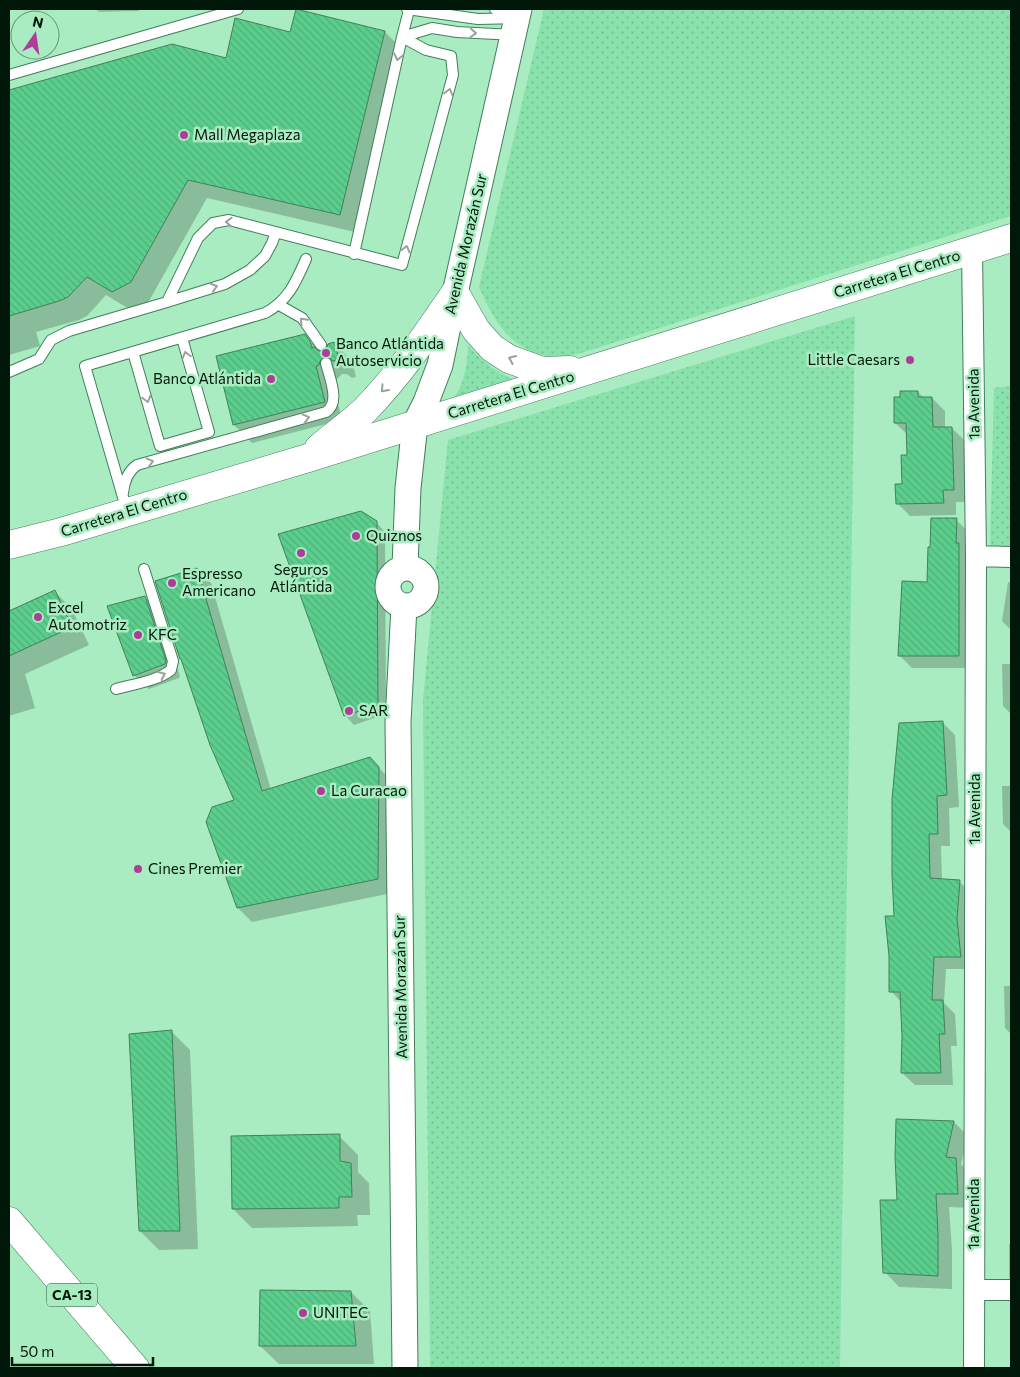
<svg xmlns="http://www.w3.org/2000/svg" width="1020" height="1377" viewBox="0 0 1020 1377" font-family="Commissioner,sans-serif">
<defs>
<pattern id="green-dots" width="8" height="8" patternUnits="userSpaceOnUse" patternTransform="scale(1.25)"><rect width="8" height="8" fill="#89e1ab"/><path d="M2 2h.1M6 6h.1" fill="none" stroke="#74c092" stroke-width="1.8" stroke-linecap="round"/></pattern>
<pattern id="building-back-hatch" width="6" height="6" patternUnits="userSpaceOnUse" patternTransform="scale(1.25)"><rect width="6" height="6" fill="#5bce8d"/><path d="M-1 5l2 2M0 0l6 6M5-1l2 2" fill="none" stroke="#4db078"/></pattern>
</defs>
<rect width="100%" height="100%" fill="#aaecc2"/>
<path fill="url(#green-dots)" d="M 544,9 L 1011,9 L 1011,216 L 578,354 C 571,355 562,358 555,357 C 511,352 495,323 479,287 Z
M 855,316 L 840,1368 L 430,1368 L 423,699 L 448,440 Z
M 468,345 C 481,361 495,371 514,380 L 451,401 C 464,387 468,364 468,345 Z
M 1011,386 L 1011,548 L 990,548 L 994,388 Z"/>
<path fill="#0003" d="M 96,9 L 139,9 L 139,11 L 99,12 Z
M 385,32 L 404,51 L 359,233 L 207,198 L 149,301 L 131,310 L 106,295 L 87,316 L 79,320 L 36,332 L 40,346 L 9,355 L 9,91 L 172,46 L 226,59 L 291,33 Z
M 305,336 L 321,352 L 326,351 L 334,343 L 352,361 L 356,377 L 352,378 L 347,374 L 342,374 L 337,379 L 337,382 L 333,383 L 342,420 L 252,443 L 234,425 L 217,357 Z
M 918,392 L 924,398 L 932,398 L 945,411 L 945,428 L 952,428 L 965,441 L 966,502 L 956,502 L 956,515 L 910,516 L 897,503 L 903,485 L 908,456 L 908,435 L 895,423 L 902,398 Z
M 956,520 L 969,532 L 971,668 L 912,668 L 899,655 L 929,583 Z
M 376,522 L 385,532 L 386,714 L 354,725 L 345,715 Z
M 196,569 L 211,583 L 271,790 L 370,758 L 393,783 L 392,893 L 252,922 L 238,908 L 236,801 Z
M 1008,582 L 1011,582 L 1011,630 L 1002,621 Z
M 54,591 L 72,609 L 89,645 L 25,674 L 35,708 L 9,716 L 9,612 Z
M 145,597 L 159,611 L 180,676 L 179,678 L 149,689 L 134,675 Z
M 1002,664 L 1011,664 L 1011,714 L 1003,706 Z
M 943,723 L 955,735 L 959,807 L 949,808 L 950,846 L 941,846 L 942,880 L 959,881 L 972,894 L 972,969 L 946,969 L 944,1003 L 955,1014 L 957,1046 L 951,1046 L 953,1085 L 915,1085 L 902,1073 L 902,1003 L 891,991 L 895,918 Z
M 1002,786 L 1011,786 L 1011,832 L 1003,824 Z
M 1004,986 L 1011,986 L 1011,1034 L 1005,1028 Z
M 171,1031 L 190,1050 L 198,1249 L 159,1250 L 140,1231 Z
M 898,1120 L 954,1122 L 968,1136 L 961,1164 L 970,1173 L 972,1208 L 949,1207 L 952,1250 L 952,1289 L 899,1287 L 885,1272 L 899,1201 Z
M 339,1136 L 358,1155 L 358,1172 L 369,1183 L 370,1215 L 357,1215 L 358,1226 L 252,1228 L 233,1209 Z
M 1009,1244 L 1011,1244 L 1011,1280 L 1009,1278 Z
M 351,1292 L 370,1311 L 374,1364 L 279,1364 L 260,1346 Z"/>
<path fill="url(#building-back-hatch)" stroke="#41815b" d="M 296,9 L 385,31 L 340,215 L 188,180 L 131,282 L 112,292 L 87,277 L 68,297 L 59,301 L 9,316 L 9,90 L 172,44 L 226,58 L 235,18 L 290,32 Z
M 305,334 L 310,341 L 312,348 L 314,347 L 319,351 L 325,351 L 327,347 L 328,344 L 334,342 L 339,359 L 333,361 L 328,357 L 324,357 L 320,361 L 319,365 L 316,366 L 325,402 L 233,425 L 216,356 Z
M 900,391 L 918,391 L 918,397 L 932,397 L 933,427 L 952,427 L 954,490 L 943,490 L 944,503 L 896,504 L 895,484 L 902,484 L 901,455 L 907,455 L 906,423 L 894,423 L 894,397 L 900,397 Z
M 361,511 L 377,521 L 378,705 L 344,716 L 278,534 Z
M 931,518 L 957,518 L 956,543 L 959,543 L 959,656 L 898,656 L 902,581 L 927,582 L 928,547 L 930,547 Z
M 197,568 L 262,791 L 370,757 L 379,767 L 378,879 L 237,908 L 206,822 L 212,807 L 234,800 L 210,745 L 181,659 L 180,659 L 155,581 Z
M 55,590 L 72,627 L 9,656 L 9,611 Z
M 145,596 L 166,661 L 165,664 L 133,676 L 107,606 Z
M 943,721 L 947,795 L 937,796 L 938,834 L 929,834 L 930,878 L 960,880 L 957,919 L 961,957 L 934,957 L 932,1000 L 943,1000 L 945,1034 L 939,1034 L 941,1073 L 901,1073 L 902,1037 L 900,992 L 889,992 L 889,956 L 885,916 L 894,916 L 892,875 L 892,799 L 899,723 Z
M 172,1030 L 180,1231 L 139,1231 L 129,1034 Z
M 896,1119 L 954,1121 L 946,1157 L 956,1158 L 958,1194 L 936,1194 L 938,1235 L 938,1276 L 883,1273 L 880,1200 L 897,1200 L 895,1157 Z
M 340,1134 L 340,1161 L 351,1163 L 352,1197 L 339,1197 L 339,1208 L 232,1209 L 231,1136 Z
M 260,1290 L 351,1291 L 356,1346 L 259,1346 Z"/>
<g fill="none" stroke-linecap="round" stroke-linejoin="round">
<defs>
<path id="service" d="M 407,9 L 478,19 L 516,18
M 495,9 L 514,17
M 9,75 L 238,9
M 354,254 L 402,37 L 409,10 L 411,9
M 167,302 L 198,238 L 213,223 L 229,220 L 402,265 L 453,75 L 451,56 L 426,50 L 402,37 L 432,28 L 457,32 L 513,35
M 279,305 L 302,318 L 321,345
M 133,352 L 160,446 L 209,432 L 182,338
M 9,372 L 39,359 L 51,340 L 69,331 L 167,302 L 225,284 L 250,270 L 265,256 L 272,243 L 276,232
M 123,493 C 124,482 127,472 137,465 L 326,412 C 341,402 329,377 326,363
M 127,511 L 85,366 L 265,313 C 288,301 296,282 306,259
M 116,689 C 134,684 157,681 171,670 L 173,661 L 144,569"/>
<path id="minor" d="M 972,250 L 976,556 L 974,1368
M 976,556 L 1011,557
M 974,1290 L 1011,1290"/>
<path id="tertiary" d="M 405,567 L 408,488 L 415,424 L 426,402 L 440,365 L 455,293 L 519,9
M388 587a19 19 0 1 1 38 0a19 19 0 1 1-38 0Z
M 404,606 L 398,722 L 405,1368"/>
<path id="secondary" d="M 319,448 C 334,435 352,423 366,409 C 400,374 427,334 455,293 L 476,330 L 492,348 L 509,359 L 542,371 L 570,370
M 9,545 L 61,532 L 308,458 L 1011,238"/>
<path id="primary" d="M 9,1221 L 135,1368"/>
</defs>
<use href="#service" stroke="#407f5a" stroke-width="12"/>
<use href="#minor" stroke="#407f5a" stroke-width="22"/>
<use href="#tertiary" stroke="#407f5a" stroke-width="27"/>
<use href="#secondary" stroke="#407f5a" stroke-width="29"/>
<use href="#primary" stroke="#407f5a" stroke-width="29"/>
<use href="#service" stroke="#fff" stroke-width="10"/>
<use href="#minor" stroke="#fff" stroke-width="20"/>
<use href="#tertiary" stroke="#fff" stroke-width="25"/>
<use href="#secondary" stroke="#fff" stroke-width="28"/>
<use href="#primary" stroke="#fff" stroke-width="28"/>
</g>
<defs><path id="oneway-chevron" d="M-2-3.5L2.5 0L-2 3.5" fill="none" stroke-width="1.6" stroke-linecap="round" stroke-linejoin="round" transform="scale(1.25)"/></defs>
<g stroke="#99a29d">
<use href="#oneway-chevron" transform="translate(473 33) rotate(3)"/>
<use href="#oneway-chevron" transform="translate(398 57) rotate(103)"/>
<use href="#oneway-chevron" transform="translate(449 92) rotate(-75)"/>
<use href="#oneway-chevron" transform="translate(229 222) rotate(-178)"/>
<use href="#oneway-chevron" transform="translate(406 249) rotate(-75)"/>
<use href="#oneway-chevron" transform="translate(214 287) rotate(-18)"/>
<use href="#oneway-chevron" transform="translate(303 321) rotate(-133)"/>
<use href="#oneway-chevron" transform="translate(186 355) rotate(-106)"/>
<use href="#oneway-chevron" transform="translate(512 359) rotate(-156)"/>
<use href="#oneway-chevron" transform="translate(384 389) rotate(132)"/>
<use href="#oneway-chevron" transform="translate(147 399) rotate(74)"/>
<use href="#oneway-chevron" transform="translate(306 418) rotate(-15)"/>
<use href="#oneway-chevron" transform="translate(150 462) rotate(-15)"/>
<use href="#oneway-chevron" transform="translate(162 675) rotate(-25)"/>
</g>
<g fill="#ae3d99" stroke="#aaecc2" stroke-width="2">
<circle cx="184" cy="135" r="5"/>
<circle cx="326" cy="353" r="5"/>
<circle cx="910" cy="360" r="5"/>
<circle cx="271" cy="379" r="5"/>
<circle cx="356" cy="536" r="5"/>
<circle cx="301" cy="553" r="5"/>
<circle cx="172" cy="583" r="5"/>
<circle cx="38" cy="617" r="5"/>
<circle cx="138" cy="635" r="5"/>
<circle cx="349" cy="711" r="5"/>
<circle cx="321" cy="791" r="5"/>
<circle cx="138" cy="869" r="5"/>
<circle cx="303" cy="1313" r="5"/>
</g>
<g text-anchor="middle" stroke-width="5" stroke-linejoin="round" paint-order="stroke">
<rect fill="#aaecc2" stroke="#335740" stroke-width="1" x="47" y="1283.5" width="50" height="23" rx="4"/>
<g font-size="14" font-weight="bold" fill="#001709">
<text x="72" y="1300">CA-13</text>
</g>
<g font-size="15" fill="#001709" stroke="#aaecc2" text-anchor="start">
<text x="194" y="140">Mall Megaplaza</text>
<text x="336" y="349">Banco Atlántida<tspan x="336" dy="17">Autoservicio</tspan></text>
<text x="900" y="365" text-anchor="end">Little Caesars</text>
<text x="261" y="384" text-anchor="end">Banco Atlántida</text>
<text x="366" y="541">Quiznos</text>
<text x="301" y="575" text-anchor="middle">Seguros<tspan x="301" dy="17">Atlántida</tspan></text>
<text x="182" y="579">Espresso<tspan x="182" dy="17">Americano</tspan></text>
<text x="48" y="613">Excel<tspan x="48" dy="17">Automotriz</tspan></text>
<text x="148" y="640">KFC</text>
<text x="359" y="716">SAR</text>
<text x="331" y="796">La Curacao</text>
<text x="148" y="874">Cines Premier</text>
<text x="313" y="1318">UNITEC</text>
</g>
<g font-size="15" fill="#001709" stroke="#aaecc2">
<text transform="translate(466 244) rotate(-77)" y="5">Avenida Morazán Sur</text>
<text transform="translate(897 274) rotate(-17)" y="5">Carretera El Centro</text>
<text transform="translate(511 395) rotate(-17)" y="5">Carretera El Centro</text>
<text transform="translate(974 404) rotate(-91)" y="5">1a Avenida</text>
<text transform="translate(124 513) rotate(-17)" y="5">Carretera El Centro</text>
<text transform="translate(975 809) rotate(-90)" y="5">1a Avenida</text>
<text transform="translate(401 987) rotate(-91)" y="5">Avenida Morazán Sur</text>
<text transform="translate(974 1214) rotate(-90)" y="5">1a Avenida</text>
</g>
</g>
<rect width="1020" height="1377" fill="none" stroke="#001709" stroke-width="20"/>
<g transform="translate(35 35) rotate(13)"><circle r="24" fill="#aaecc2" stroke="#669778"/>
<path d="M0-4L9 19L0 12L-9 19Z" fill="#ae3d99"/>
<text y="-8" font-size="14" font-weight="bold" text-anchor="middle" fill="#001709">N</text>
</g>
<path d="M12 1357v8h141v-8" fill="none" stroke="#001709" stroke-width="2.5"/>
<text x="20" y="1357" font-size="15" fill="#001709" stroke="#aaecc2" stroke-width="4" paint-order="stroke">50 m</text>
</svg>
